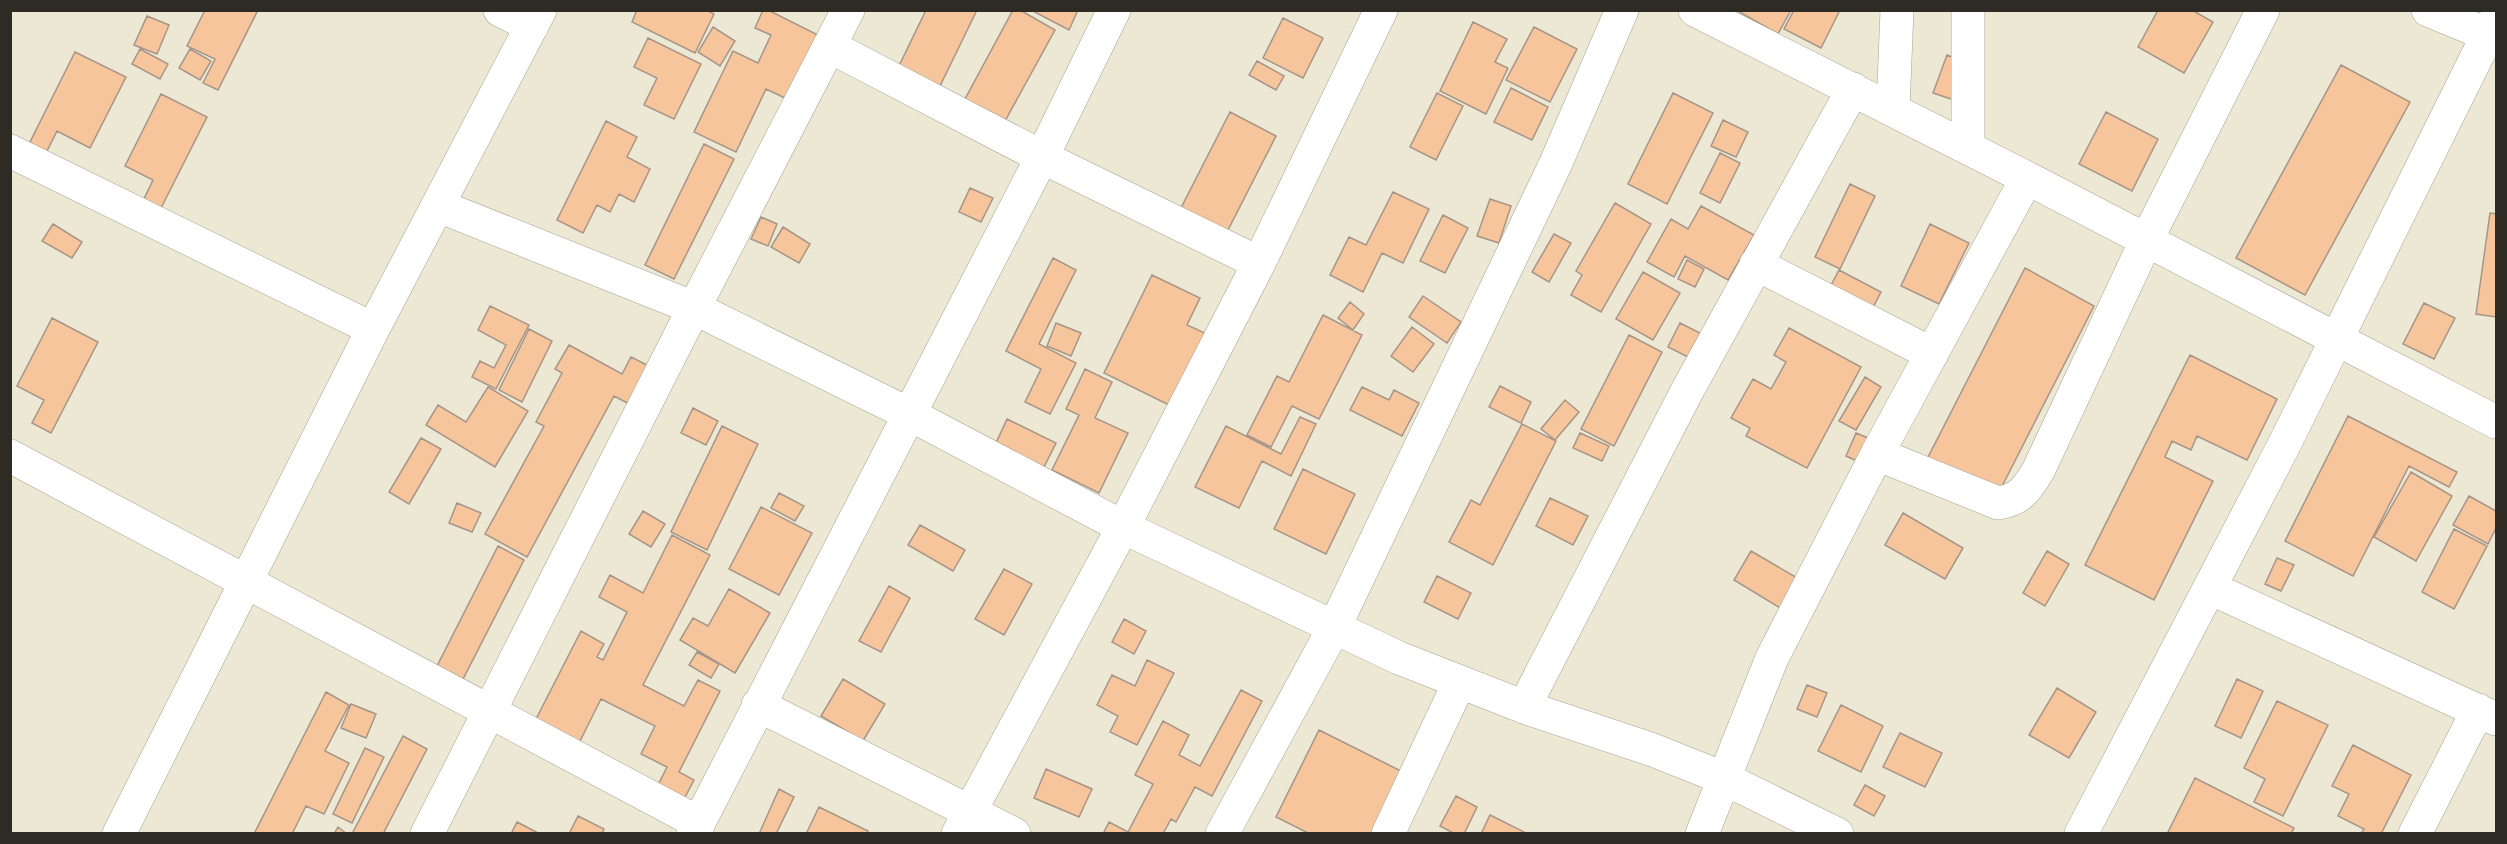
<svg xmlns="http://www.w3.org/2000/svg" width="2507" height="844" viewBox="0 0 2507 844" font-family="'Noto Serif',serif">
<rect width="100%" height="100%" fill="#ece8d3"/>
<path fill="#f6c59c" stroke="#a69588" stroke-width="1.5" d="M 205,10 L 258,10 L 218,90 L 203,83 L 215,59 L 187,46 Z
M 637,10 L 707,10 L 714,14 L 695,53 L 632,22 Z
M 763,10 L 768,10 L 820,36 L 789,100 L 766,89 L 736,152 L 694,132 L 733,51 L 758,63 L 771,35 L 755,28 Z
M 926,10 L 977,10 L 940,86 L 899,66 Z
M 1013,10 L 1020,10 L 1055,30 L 1005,121 L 965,99 Z
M 1031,10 L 1078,10 L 1069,30 Z
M 1736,10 L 1791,10 L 1778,34 Z
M 1794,10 L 1840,10 L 1821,48 L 1784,29 Z
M 2158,10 L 2192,10 L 2213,22 L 2184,73 L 2138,47 Z
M 147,16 L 169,25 L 157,54 L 134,45 Z
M 1283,18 L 1323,38 L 1303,78 L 1263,58 Z
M 1473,22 L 1507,39 L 1495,62 L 1508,68 L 1486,114 L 1440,91 Z
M 713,27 L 735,41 L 720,66 L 698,52 Z
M 1534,27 L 1577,49 L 1550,102 L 1506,80 Z
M 648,38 L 701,64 L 674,119 L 644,105 L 657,78 L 634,67 Z
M 140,49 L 168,64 L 160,79 L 132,64 Z
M 190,49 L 211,61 L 200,80 L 179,68 Z
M 75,52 L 126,77 L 90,148 L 57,131 L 46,153 L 29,144 Z
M 1947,55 L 1968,63 L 1954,100 L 1933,93 Z
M 1257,61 L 1284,76 L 1276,90 L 1249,75 Z
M 2341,65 L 2410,102 L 2305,295 L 2236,258 Z
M 1511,88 L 1548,107 L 1532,140 L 1494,122 Z
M 1437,93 L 1463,106 L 1436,160 L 1410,147 Z
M 1673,93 L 1713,113 L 1667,204 L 1628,184 Z
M 161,94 L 207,117 L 160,210 L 143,201 L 153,180 L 125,166 Z
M 1230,112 L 1276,136 L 1227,232 L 1181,208 Z
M 2106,112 L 2158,139 L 2132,191 L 2079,164 Z
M 1723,120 L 1748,132 L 1736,157 L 1711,146 Z
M 606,121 L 637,137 L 627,157 L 650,169 L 634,202 L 619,194 L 610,212 L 597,205 L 583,233 L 557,220 Z
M 704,144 L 734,159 L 674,279 L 645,265 Z
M 1720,153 L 1740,163 L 1720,203 L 1700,193 Z
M 1850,184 L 1875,196 L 1840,269 L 1815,257 Z
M 970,188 L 993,198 L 981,222 L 959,212 Z
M 1393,192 L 1429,209 L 1403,263 L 1382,253 L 1363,292 L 1330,275 L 1349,237 L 1366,245 Z
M 1490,199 L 1511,206 L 1499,243 L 1477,236 Z
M 1615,203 L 1651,224 L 1601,312 L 1571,295 L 1582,275 L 1576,271 Z
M 1701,206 L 1754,235 L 1728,280 L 1685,256 L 1674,277 L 1647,262 L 1671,219 L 1688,229 Z
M 2490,213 L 2496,214 L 2496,317 L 2476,314 Z
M 1443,215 L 1468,228 L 1445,273 L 1420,261 Z
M 761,217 L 777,224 L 768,246 L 751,239 Z
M 53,224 L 82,242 L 72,258 L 42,241 Z
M 1930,224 L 1969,243 L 1939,304 L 1901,286 Z
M 783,227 L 810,244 L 799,263 L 771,247 Z
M 1554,234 L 1571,243 L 1549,282 L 1532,272 Z
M 1053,258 L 1076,270 L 1039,344 L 1076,363 L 1050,414 L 1025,402 L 1041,369 L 1006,351 Z
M 1687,260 L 1704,269 L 1695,287 L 1678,279 Z
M 2025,268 L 2094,306 L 1996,498 L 1925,463 Z
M 1839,270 L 1881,292 L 1870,313 L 1828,291 Z
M 1643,272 L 1680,293 L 1653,340 L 1616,319 Z
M 1152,275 L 1200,298 L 1187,325 L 1207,334 L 1171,406 L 1104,373 Z
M 1423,296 L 1461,322 L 1447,343 L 1409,317 Z
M 1350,302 L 1364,314 L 1353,330 L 1338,318 Z
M 2424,303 L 2455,318 L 2434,359 L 2403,344 Z
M 490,306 L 529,325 L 496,389 L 472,377 L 480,361 L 494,368 L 506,345 L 478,330 Z
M 1323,315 L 1362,335 L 1319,419 L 1292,406 L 1271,447 L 1247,435 L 1277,376 L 1289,382 Z
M 52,318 L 98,342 L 51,433 L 32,423 L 44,400 L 17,386 Z
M 1056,323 L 1081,333 L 1071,356 L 1047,346 Z
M 1680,323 L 1700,333 L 1688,357 L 1668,347 Z
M 1412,327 L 1434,344 L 1413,372 L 1391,356 Z
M 1789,328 L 1861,367 L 1807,468 L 1746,436 L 1750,428 L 1731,418 L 1753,379 L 1771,389 L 1786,362 L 1774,355 Z
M 529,329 L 552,341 L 522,402 L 499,390 Z
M 1629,335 L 1662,352 L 1614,446 L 1581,429 Z
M 569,345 L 622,374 L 631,357 L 653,368 L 633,406 L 614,396 L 527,557 L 485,534 L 544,426 L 536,422 L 562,373 L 555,369 Z
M 2190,355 L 2277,399 L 2247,460 L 2197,436 L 2191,450 L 2172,441 L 2165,457 L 2213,481 L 2154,600 L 2085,565 Z
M 1085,369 L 1112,382 L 1095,418 L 1128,433 L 1099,493 L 1052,470 L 1079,415 L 1066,409 Z
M 1865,377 L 1881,387 L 1856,430 L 1839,421 Z
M 1500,386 L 1531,402 L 1521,423 L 1489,407 Z
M 488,387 L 528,411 L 495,467 L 426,425 L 438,405 L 466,422 Z
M 1362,387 L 1389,400 L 1394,390 L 1419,403 L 1402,436 L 1350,410 Z
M 1565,400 L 1579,412 L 1555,440 L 1541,429 Z
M 693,408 L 718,421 L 706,445 L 681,433 Z
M 2348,416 L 2457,472 L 2449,487 L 2409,466 L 2353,576 L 2285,541 Z
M 1300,417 L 1316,424 L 1291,476 L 1262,461 L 1239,508 L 1195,487 L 1226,426 L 1281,454 Z
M 1007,419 L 1056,443 L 1044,467 L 996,443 Z
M 1522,424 L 1556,441 L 1493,565 L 1449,542 L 1471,500 L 1480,505 Z
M 722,426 L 758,444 L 707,550 L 671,532 Z
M 1580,433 L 1609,446 L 1602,461 L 1573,448 Z
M 1856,433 L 1868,438 L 1857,461 L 1846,456 Z
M 421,438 L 441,449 L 409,504 L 389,492 Z
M 1303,469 L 1355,494 L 1326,554 L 1274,529 Z
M 2411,472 L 2452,496 L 2416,561 L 2374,537 Z
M 779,493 L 804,506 L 795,521 L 771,508 Z
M 2469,496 L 2496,511 L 2496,528 L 2488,544 L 2453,525 Z
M 1550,498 L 1588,516 L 1573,545 L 1536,526 Z
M 457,503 L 481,513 L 472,532 L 449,523 Z
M 761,507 L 812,533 L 779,595 L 729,569 Z
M 643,511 L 665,524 L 651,547 L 629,534 Z
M 1903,513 L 1963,548 L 1945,579 L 1885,545 Z
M 920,525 L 965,550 L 953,571 L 908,545 Z
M 2454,529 L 2487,546 L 2454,609 L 2422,592 Z
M 672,535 L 710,555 L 643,685 L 684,706 L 698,680 L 720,691 L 679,772 L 694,780 L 683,801 L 657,787 L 667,767 L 641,754 L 655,726 L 601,699 L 577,747 L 533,725 L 581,631 L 604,644 L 597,657 L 603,660 L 627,612 L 599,597 L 610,575 L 643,593 Z
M 498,546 L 524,560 L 460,685 L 434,672 Z
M 1751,551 L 1799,579 L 1782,609 L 1734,580 Z
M 2047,551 L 2069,564 L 2045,606 L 2023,593 Z
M 2277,558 L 2294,565 L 2281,591 L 2265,584 Z
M 1004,569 L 1032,584 L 1004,635 L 975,619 Z
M 1437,576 L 1471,593 L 1458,619 L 1424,602 Z
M 889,586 L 910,598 L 881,652 L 859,641 Z
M 729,589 L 770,613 L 735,673 L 680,640 L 693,618 L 708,626 Z
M 1124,619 L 1146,631 L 1134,654 L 1112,642 Z
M 697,652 L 719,664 L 711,678 L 689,665 Z
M 1147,660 L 1174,673 L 1137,745 L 1110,732 L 1118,716 L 1097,705 L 1112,675 L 1135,686 Z
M 843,679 L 885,704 L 863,741 L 821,716 Z
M 2237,679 L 2263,691 L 2241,738 L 2215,726 Z
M 1807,685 L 1827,693 L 1817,717 L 1797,709 Z
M 2057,688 L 2096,712 L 2069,758 L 2029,735 Z
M 1241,690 L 1262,701 L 1212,796 L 1195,787 L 1176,822 L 1171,819 L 1163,834 L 1103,834 L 1109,822 L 1128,832 L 1153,784 L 1135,775 L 1163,721 L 1189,735 L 1179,755 L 1200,766 Z
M 326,692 L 349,705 L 325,751 L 349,763 L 324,814 L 306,806 L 292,834 L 254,834 Z
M 2277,701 L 2328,725 L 2283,816 L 2254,802 L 2265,779 L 2244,768 Z
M 351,704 L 376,714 L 366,738 L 341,728 Z
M 1841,705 L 1883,726 L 1861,772 L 1818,751 Z
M 1319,730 L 1403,772 L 1372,834 L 1310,834 L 1276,817 Z
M 1900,733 L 1942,753 L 1925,787 L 1883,767 Z
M 403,736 L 427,749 L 383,834 L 352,834 Z
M 2353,745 L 2411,775 L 2381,834 L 2361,834 L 2364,829 L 2338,816 L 2349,794 L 2332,786 Z
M 365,748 L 384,757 L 352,823 L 333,814 Z
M 1046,769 L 1092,789 L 1079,817 L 1034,798 Z
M 2195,778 L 2294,828 L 2291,834 L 2167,834 Z
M 1865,785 L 1885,796 L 1874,816 L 1854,805 Z
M 779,789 L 794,797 L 776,834 L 759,834 Z
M 1456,796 L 1477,807 L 1464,834 L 1455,834 L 1440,826 Z
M 819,807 L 868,831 L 866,834 L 806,834 Z
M 1490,815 L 1528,834 L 1481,834 Z
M 578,816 L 604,829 L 602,834 L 569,834 Z
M 517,822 L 540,834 L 511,834 Z
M 338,827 L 347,834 L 334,834 Z"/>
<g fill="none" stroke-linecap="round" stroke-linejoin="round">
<defs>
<path id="minor" d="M 500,10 L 532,26
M 1695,10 L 2027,178 L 2496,422
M 1968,10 L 1968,148
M 2428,10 L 2496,38
M 831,47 L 1042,157 L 1259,263
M 1893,110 L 1897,10
M 10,151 L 373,329
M 439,206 L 694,308 L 909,414 L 1123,527 L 1399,658 L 1524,707 L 1653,750 L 1723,778 L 1837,834
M 1756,264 L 1932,354
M 1877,454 L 1998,503 C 2020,500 2027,489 2038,471 L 2146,241 L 2263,10
M 10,456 L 699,823
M 2210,588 L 2496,719
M 758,705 L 1014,834
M 1524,707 L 1686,393 L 1853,89
M 119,834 L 373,329 L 540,10
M 427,834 L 694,308 L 848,10
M 693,834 L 1042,157 L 1114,10
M 958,834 L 1123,527 L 1259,263 L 1381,10
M 1222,834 L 1334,628 L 1555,165 L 1622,10
M 1388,834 L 1459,683
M 1702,834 L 1772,658 L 1877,454 L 2027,178
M 2081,834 L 2282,449 L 2496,18
M 2415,834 L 2478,710"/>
</defs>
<use href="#minor" stroke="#a7a38f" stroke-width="34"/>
<use href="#minor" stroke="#fff" stroke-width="33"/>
</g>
<rect width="2507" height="844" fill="none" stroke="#2d2b23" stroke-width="24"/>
</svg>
